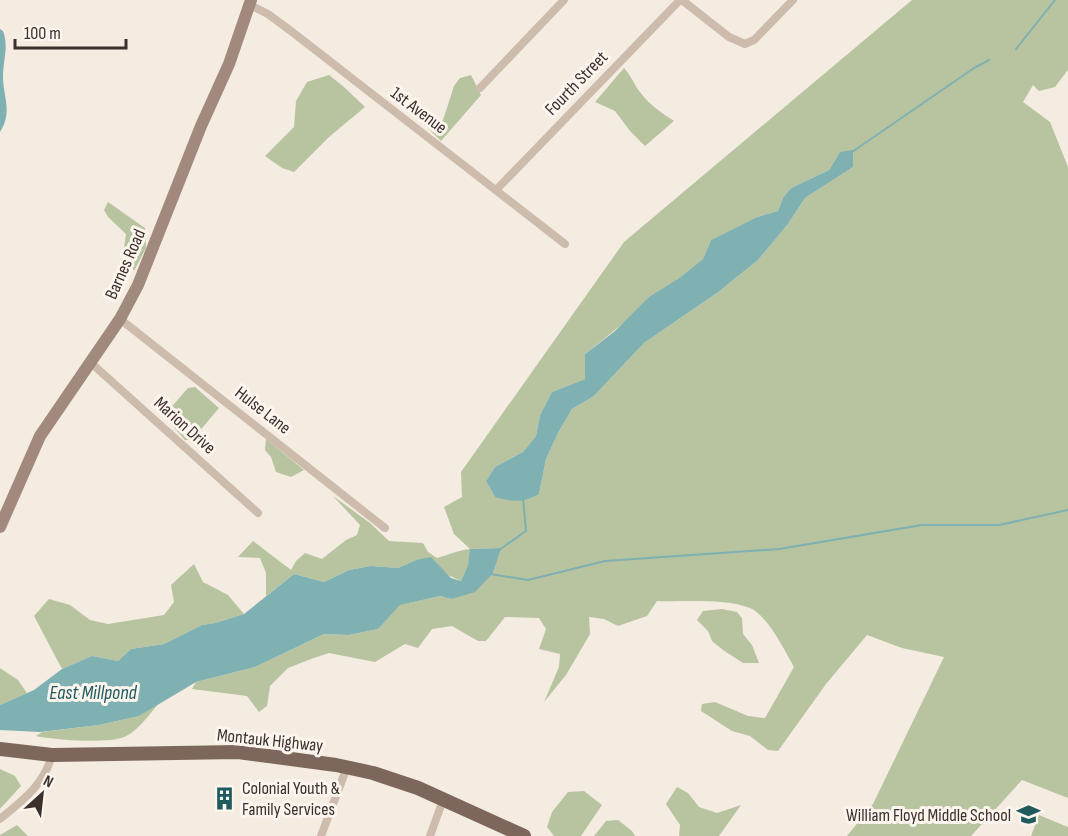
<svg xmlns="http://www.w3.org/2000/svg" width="1068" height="836" viewBox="0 0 1068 836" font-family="'Sofia Sans Condensed',sans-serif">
<rect width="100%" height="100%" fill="#f4ebe1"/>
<path fill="#b8c4a0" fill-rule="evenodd" d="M 912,0 L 1068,0 L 1068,70 L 1055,87 L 1039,91 L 1033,85 L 1023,102 L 1050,122 L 1068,167 L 1068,798 L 1022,780 L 971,836 L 847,836 L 873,804 L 944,657 L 902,648 L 867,635 L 826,684 L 778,751 L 768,750 L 750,736 L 732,731 L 701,711 L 702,704 L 715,702 L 748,716 L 765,718 L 794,667 C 785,651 767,615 750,608 C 724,598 684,602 657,601 L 647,616 L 618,626 L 604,619 L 589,617 L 590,634 L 566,675 L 544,702 L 559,667 L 560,654 L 539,649 L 546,629 L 539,618 L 505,617 L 486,641 L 478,641 L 452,626 L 432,629 L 418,648 L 405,644 L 375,662 L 329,653 L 311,659 L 288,668 L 270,686 L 267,706 L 259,712 L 247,696 L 192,689 L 196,682 L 255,667 L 324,634 L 349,635 L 378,629 L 399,605 L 440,596 L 451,599 L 493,573 L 500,548 L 471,549 L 468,565 L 461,581 L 416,560 L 398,568 L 371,566 L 349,570 L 324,582 L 294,574 L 266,596 L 266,573 L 260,558 L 238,557 L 253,541 L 291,570 L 296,561 L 305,553 L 322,559 L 346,540 L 357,535 L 360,525 L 333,496 L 370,523 L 389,541 L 423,543 L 428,552 L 437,558 C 449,555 458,550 470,549 L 454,534 L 444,507 L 462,497 L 461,472 L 624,242 ZM 840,152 L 853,167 L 805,198 L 788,224 L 758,260 L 717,293 L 644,343 L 594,396 L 572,409 L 558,433 L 546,459 L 539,494 L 495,497 L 486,481 L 495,467 L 523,452 L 536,436 L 540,415 L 552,392 L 585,379 L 585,354 L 703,259 L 711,240 L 757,217 L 778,211 L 783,198 L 791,188 L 829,170 Z
M 624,68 C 630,75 633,81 637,88 C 647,103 660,112 674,121 L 645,146 L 630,131 L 615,111 L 595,102 Z
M 329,75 L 344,87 L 365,107 L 329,137 L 294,172 L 282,168 L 265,156 L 294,127 L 296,101 L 307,82 Z
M 471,75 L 481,95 L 441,141 L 428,128 L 443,120 L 454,86 L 460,78 Z
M 108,202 L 145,228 L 146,248 L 134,271 L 124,248 L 126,234 L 108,217 L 104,210 Z
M 195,387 L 219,408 L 192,440 L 185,440 L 169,422 L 166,413 L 188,388 Z
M 266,439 L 304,470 L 291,477 L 276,472 L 271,457 L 265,450 Z
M 194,564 L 203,582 L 228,595 L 244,614 L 215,623 L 202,625 L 164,644 L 131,649 L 118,661 L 92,656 L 62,669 L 34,616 L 49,599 L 70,605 L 90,620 L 108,624 L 164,615 L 174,602 L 171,585 Z
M 722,609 L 737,612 L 742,618 L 743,634 L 752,645 L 759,663 L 743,663 L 723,650 L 712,641 L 708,631 L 697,620 L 703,611 Z
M 0,668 L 18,680 L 27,693 L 0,705 Z
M 158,704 C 150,714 136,733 124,737 C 107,744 55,740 36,736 L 42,732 L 99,725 L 139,716 Z
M 0,769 L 15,776 L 21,786 L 0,809 Z
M 677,787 L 688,793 L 699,807 L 717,813 L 741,805 L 719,836 L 679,836 L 680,825 L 666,804 Z
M 584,791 L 602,805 L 581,836 L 554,836 L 547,827 L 552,812 L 568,792 Z
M 1039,815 L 1068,827 L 1068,836 L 1031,836 Z
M 618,820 L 632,831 L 635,836 L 594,836 L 606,821 Z
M 17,825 L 28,836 L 0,836 L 0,835 Z"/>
<path fill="#7fb0b2" d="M 0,29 L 3,31 C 9,47 3,60 3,77 C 3,96 13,112 0,132 Z
M 853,150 L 853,167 L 805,198 L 788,224 L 758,260 L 717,293 L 644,343 L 594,396 L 572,409 L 558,433 L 546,459 L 539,494 C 523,503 512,502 495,497 L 486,481 L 495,467 L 523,452 L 536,436 L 540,415 L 552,392 L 585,379 L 585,354 L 615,331 L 649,297 L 678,279 L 703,259 L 711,240 L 757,217 L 778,211 L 783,198 L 791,188 L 829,170 L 840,152 Z
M 501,548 L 493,573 L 475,592 L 451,599 L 440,596 L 400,605 L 378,629 L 349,635 L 324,634 L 255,667 L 196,682 L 139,716 L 99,725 L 40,732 L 0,730 L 0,705 L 34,690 L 62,669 L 92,656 L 118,661 L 131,649 L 164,644 L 202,625 L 215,623 L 244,614 L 294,574 L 324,582 L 349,570 L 371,566 L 398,568 L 416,560 L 431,557 L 451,578 L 461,581 L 468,565 L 470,549 Z"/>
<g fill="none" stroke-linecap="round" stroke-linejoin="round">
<path stroke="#7fb0b2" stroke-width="2" d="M 1016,49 L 1055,0
M 852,152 L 974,68 L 989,60
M 499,550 L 526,531 L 523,498
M 490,574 L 528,580 L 605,561 L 779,549 L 922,525 L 999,525 L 1068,510"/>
<path stroke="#cdbbac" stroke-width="8" d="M 682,0 L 729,37 L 745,44 L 754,40 L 793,0
M 250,5 L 268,14 L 291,31 L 565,244
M 480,88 L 564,0
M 497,189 L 680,0
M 120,319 L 385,528
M 90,362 L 258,513
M 0,819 C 23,800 44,785 52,755
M 321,836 L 347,767
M 430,836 L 443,800"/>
<path stroke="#a18a7d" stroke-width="12" d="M 0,527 L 40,436 L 120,319 L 138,285 L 201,126 L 229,64 L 251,0"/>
<path stroke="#7d675c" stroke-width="14" d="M 0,749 L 52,755 L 238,752 L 336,765 L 373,773 L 418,788 L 524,836"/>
</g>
<defs>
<symbol id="building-bare" viewBox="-9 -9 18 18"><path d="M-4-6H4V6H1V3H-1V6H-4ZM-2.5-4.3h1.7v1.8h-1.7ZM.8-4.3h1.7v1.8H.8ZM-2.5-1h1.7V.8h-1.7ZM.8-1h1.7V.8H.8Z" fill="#1f5a5e" stroke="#fbf5ee" stroke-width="2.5" paint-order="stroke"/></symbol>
<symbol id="school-bare" viewBox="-9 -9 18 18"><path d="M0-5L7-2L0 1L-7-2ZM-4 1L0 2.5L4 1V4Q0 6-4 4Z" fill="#1f5a5e" stroke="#fbf5ee" stroke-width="2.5" paint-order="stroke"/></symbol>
</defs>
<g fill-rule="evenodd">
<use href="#building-bare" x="208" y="782" width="33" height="33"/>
<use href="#school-bare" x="1012" y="798" width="33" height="33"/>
</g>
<g text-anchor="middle" stroke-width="6" stroke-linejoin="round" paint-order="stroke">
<g font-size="18" fill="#3b302b" stroke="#fbf5ee">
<text transform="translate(576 83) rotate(-46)" y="6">Fourth Street</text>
<text transform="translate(419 110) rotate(37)" y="6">1st Avenue</text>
<text transform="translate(125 264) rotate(-66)" y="6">Barnes Road</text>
<text transform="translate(263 410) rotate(38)" y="6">Hulse Lane</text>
<text transform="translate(185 425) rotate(42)" y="6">Marion Drive</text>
<text transform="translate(270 740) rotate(6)" y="6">Montauk Highway</text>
</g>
<g font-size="18" fill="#3b302b" stroke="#fbf5ee" text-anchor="start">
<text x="242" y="794">Colonial Youth &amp;<tspan x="242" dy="21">Family Services</tspan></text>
<text x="1011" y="821" text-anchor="end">William Floyd Middle School</text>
</g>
<g font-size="20" font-style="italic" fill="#1f5a5e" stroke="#fbf5ee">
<text x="93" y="699">East Millpond</text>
</g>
</g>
<g transform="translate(42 794) rotate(27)" stroke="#fbf5ee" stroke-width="4.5" paint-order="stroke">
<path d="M0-4.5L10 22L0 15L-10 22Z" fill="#3b302b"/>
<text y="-9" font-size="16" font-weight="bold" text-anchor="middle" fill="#3b302b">N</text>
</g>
<path d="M15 39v9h111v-9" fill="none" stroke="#3b302b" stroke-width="3"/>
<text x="24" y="39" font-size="18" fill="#3b302b" stroke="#fbf5ee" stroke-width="4.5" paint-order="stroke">100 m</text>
</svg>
